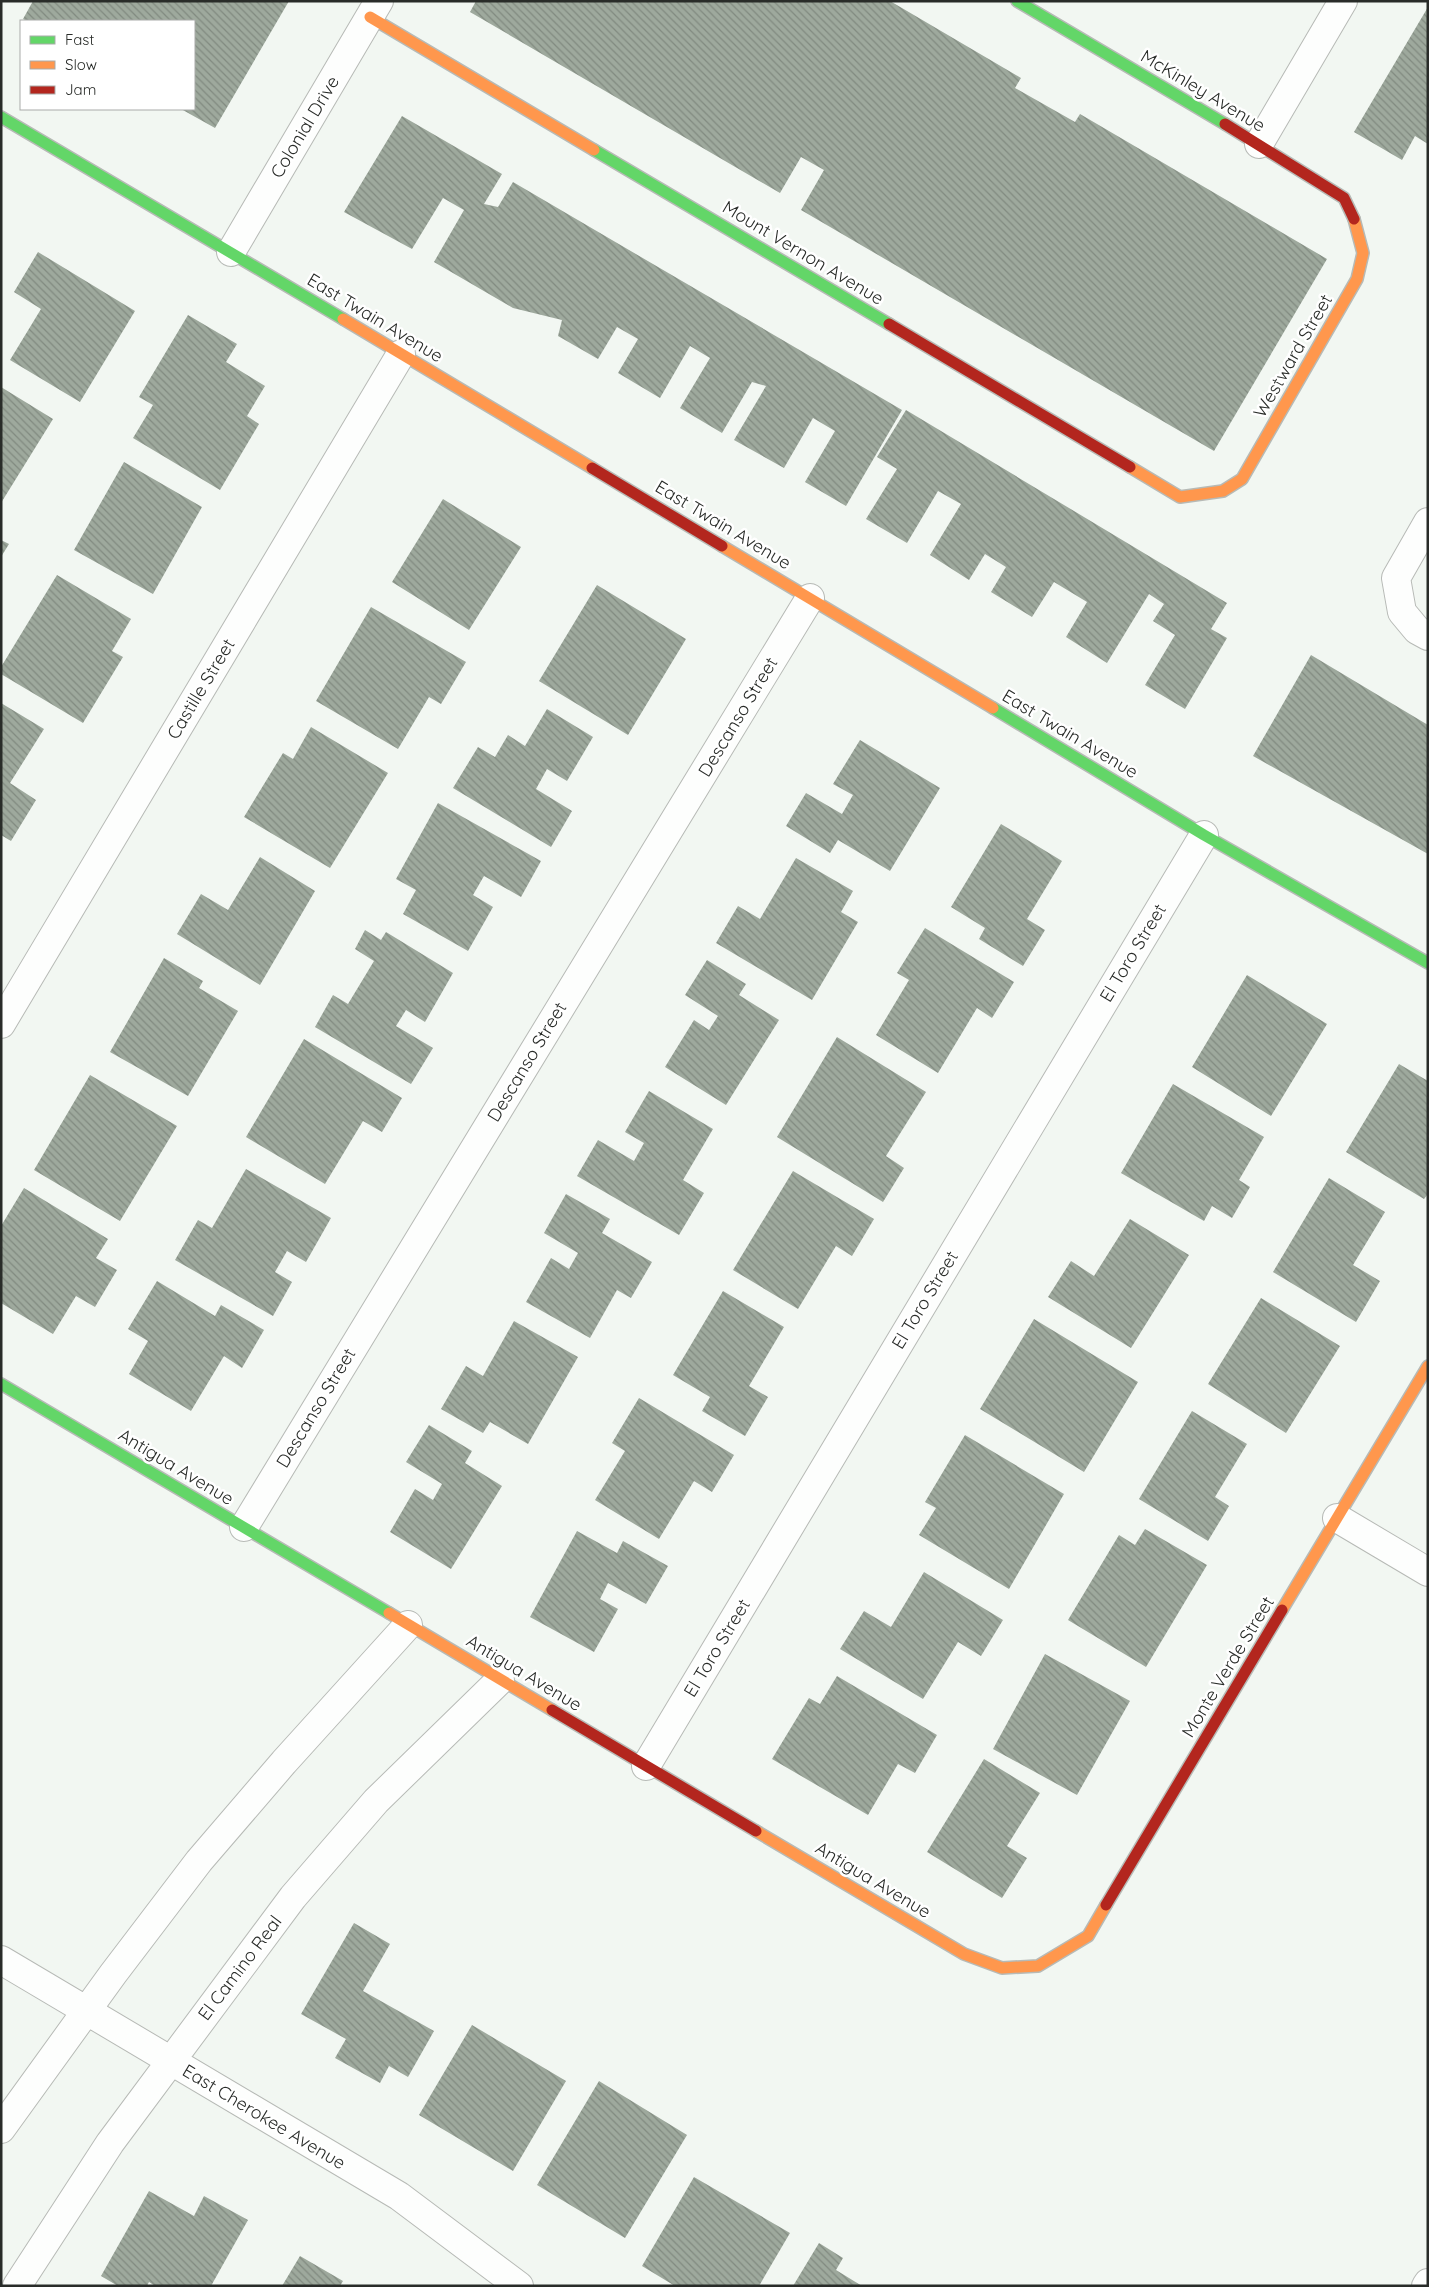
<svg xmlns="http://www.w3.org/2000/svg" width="1429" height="2287" viewBox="0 0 1429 2287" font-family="Quicksand,sans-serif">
<defs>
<pattern id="building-back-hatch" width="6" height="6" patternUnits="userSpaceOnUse" patternTransform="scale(1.25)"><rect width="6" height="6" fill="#9ea99d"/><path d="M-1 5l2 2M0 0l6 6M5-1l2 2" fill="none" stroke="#818a80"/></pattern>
</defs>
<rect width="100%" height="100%" fill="#f2f7f2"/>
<path fill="url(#building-back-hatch)" d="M 33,1 L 289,1 L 215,128 L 181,109 L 194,109 L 194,21 L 27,21 L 23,19 Z
M 476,1 L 890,1 L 1021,78 L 1015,88 L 1075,122 L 1080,114 L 1327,259 L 1214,451 L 801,210 L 824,170 L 801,157 L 780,193 L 470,12 Z
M 1428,7 L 1428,144 L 1415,136 L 1402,160 L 1354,132 Z
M 402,116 L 502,174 L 484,204 L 498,207 L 513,182 L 902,410 L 846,506 L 805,482 L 835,431 L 813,418 L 784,468 L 734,440 L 766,386 L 752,382 L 722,433 L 680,408 L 710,358 L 690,346 L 660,398 L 618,373 L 638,339 L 617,327 L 598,359 L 558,336 L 562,320 L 513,308 L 434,262 L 464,210 L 443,198 L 412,249 L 344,212 Z
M 38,252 L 135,311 L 80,402 L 10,360 L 41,309 L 14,292 Z
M 188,315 L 237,344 L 226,362 L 265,386 L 247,416 L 259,424 L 220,490 L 133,438 L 153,405 L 139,397 Z
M 1,387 L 53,419 L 1,503 Z
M 906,410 L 1227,603 L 1211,629 L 1227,638 L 1185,709 L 1145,685 L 1175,635 L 1153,621 L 1164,604 L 1149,594 L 1107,663 L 1066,637 L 1087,602 L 1054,582 L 1032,617 L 991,592 L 1006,567 L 985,554 L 969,580 L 930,555 L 961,504 L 938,491 L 907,543 L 866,519 L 897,469 L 877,457 Z
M 124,462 L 202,507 L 153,594 L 74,550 Z
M 443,499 L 521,547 L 469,630 L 392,582 Z
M 1,540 L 9,544 L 1,557 Z
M 57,575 L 131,619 L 112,651 L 123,657 L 83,723 L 1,674 L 1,667 Z
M 597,585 L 686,639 L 628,735 L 539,681 Z
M 371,607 L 466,662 L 441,704 L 429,697 L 398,749 L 316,701 Z
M 1311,655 L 1428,725 L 1428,854 L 1253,756 Z
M 1,703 L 44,729 L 10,783 L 36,800 L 11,841 L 1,835 Z
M 547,709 L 593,737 L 567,781 L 547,769 L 536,789 L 572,811 L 551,847 L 453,788 L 478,747 L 495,757 L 508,735 L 525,746 Z
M 311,727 L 388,773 L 330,868 L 244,817 L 283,753 L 293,759 Z
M 860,740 L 940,788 L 890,871 L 838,840 L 830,853 L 786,826 L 806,793 L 842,814 L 853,795 L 833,784 Z
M 438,803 L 541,861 L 521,897 L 484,876 L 473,895 L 493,907 L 468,951 L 403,914 L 416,890 L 396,879 Z
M 1001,824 L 1062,861 L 1027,919 L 1045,930 L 1023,966 L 979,939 L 985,928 L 951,907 Z
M 260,857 L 315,891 L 260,985 L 177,934 L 201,894 L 228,910 Z
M 796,858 L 853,891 L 841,912 L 858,922 L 812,1000 L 716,943 L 738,906 L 760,919 Z
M 925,928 L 1014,982 L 992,1018 L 977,1008 L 938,1073 L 876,1035 L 909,980 L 897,973 Z
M 365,930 L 381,940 L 386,932 L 453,973 L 425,1022 L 406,1010 L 396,1026 L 433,1048 L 411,1084 L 315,1027 L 333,995 L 348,1004 L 374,961 L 355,949 Z
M 164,958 L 203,981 L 199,988 L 238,1011 L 188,1096 L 110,1052 Z
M 707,960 L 746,984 L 739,995 L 779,1020 L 726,1105 L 665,1067 L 694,1020 L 709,1030 L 718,1016 L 685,995 Z
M 1247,975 L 1327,1024 L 1271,1116 L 1192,1067 Z
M 837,1037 L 926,1092 L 886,1156 L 904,1168 L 883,1202 L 777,1137 Z
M 304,1039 L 402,1098 L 382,1132 L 363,1121 L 325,1184 L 246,1137 Z
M 1399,1064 L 1428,1081 L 1428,1194 L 1424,1199 L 1346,1152 Z
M 90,1075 L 177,1126 L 120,1221 L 34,1170 Z
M 1173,1084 L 1264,1137 L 1239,1180 L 1250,1187 L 1232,1218 L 1212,1206 L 1204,1221 L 1121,1173 Z
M 649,1091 L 713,1129 L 683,1180 L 704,1193 L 679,1235 L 577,1176 L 598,1140 L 634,1161 L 644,1143 L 625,1132 Z
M 246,1169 L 331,1218 L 306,1262 L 287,1251 L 275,1272 L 292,1282 L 273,1316 L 175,1260 L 198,1220 L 212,1228 Z
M 793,1171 L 874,1219 L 852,1256 L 836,1246 L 798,1309 L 733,1270 Z
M 1329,1178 L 1385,1212 L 1353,1265 L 1380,1281 L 1356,1322 L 1273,1272 Z
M 24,1188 L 108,1239 L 96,1258 L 117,1270 L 95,1307 L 76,1296 L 53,1334 L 1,1303 L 1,1226 Z
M 566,1194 L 610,1219 L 602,1233 L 652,1262 L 631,1298 L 617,1290 L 590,1338 L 526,1302 L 551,1258 L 569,1269 L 578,1253 L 544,1233 Z
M 1130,1219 L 1189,1255 L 1131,1348 L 1048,1297 L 1071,1261 L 1094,1276 Z
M 157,1281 L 215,1316 L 221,1305 L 264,1330 L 242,1368 L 224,1356 L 191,1411 L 129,1374 L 148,1341 L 128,1329 Z
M 723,1291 L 784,1327 L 749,1386 L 768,1397 L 745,1436 L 702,1411 L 710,1397 L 673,1375 Z
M 1261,1298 L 1340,1346 L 1286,1433 L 1208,1384 Z
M 1034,1319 L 1138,1382 L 1084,1472 L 980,1409 Z
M 514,1321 L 578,1357 L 528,1444 L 490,1422 L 483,1433 L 441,1409 L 466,1366 L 483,1376 Z
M 639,1398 L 734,1455 L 712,1492 L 694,1481 L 659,1539 L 595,1500 L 625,1451 L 612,1443 Z
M 1192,1411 L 1247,1444 L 1215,1497 L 1229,1506 L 1208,1541 L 1139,1499 Z
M 429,1425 L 472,1451 L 465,1463 L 502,1486 L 451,1569 L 390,1532 L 415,1489 L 433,1500 L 442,1484 L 406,1462 Z
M 965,1435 L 1064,1494 L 1009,1589 L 919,1535 L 936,1508 L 925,1502 Z
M 1145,1529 L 1207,1565 L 1146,1667 L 1068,1620 L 1119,1535 L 1135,1545 Z
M 577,1531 L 617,1553 L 623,1541 L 668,1566 L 646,1604 L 608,1583 L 600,1599 L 618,1609 L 594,1652 L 530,1617 Z
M 924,1572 L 1003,1620 L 981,1656 L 958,1642 L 923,1699 L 840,1649 L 864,1611 L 891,1627 Z
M 1045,1654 L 1130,1701 L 1077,1795 L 993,1749 Z
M 837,1676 L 937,1735 L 915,1773 L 898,1764 L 868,1815 L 772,1759 L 809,1698 L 820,1704 Z
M 984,1759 L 1040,1793 L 1007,1846 L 1027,1858 L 1002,1898 L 927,1852 Z
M 354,1923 L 390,1944 L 363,1991 L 434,2031 L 408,2077 L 389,2066 L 380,2083 L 335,2058 L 346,2039 L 301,2014 Z
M 472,2025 L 566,2081 L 513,2171 L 419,2115 Z
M 599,2081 L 687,2135 L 625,2238 L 537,2185 Z
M 694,2177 L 790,2233 L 759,2286 L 675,2286 L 642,2266 Z
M 149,2191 L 194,2216 L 204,2196 L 248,2220 L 211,2286 L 155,2286 L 149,2282 L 147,2286 L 118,2286 L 101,2276 Z
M 819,2243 L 843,2258 L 836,2270 L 862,2286 L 793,2286 Z
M 300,2256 L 343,2281 L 340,2286 L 282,2286 Z"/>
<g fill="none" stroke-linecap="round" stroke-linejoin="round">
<defs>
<path id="street" d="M 1259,144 L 1343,1
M 231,252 L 379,1
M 1428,522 L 1396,578 L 1402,612 L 1417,630 L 1428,636
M 1,1024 L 401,354
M 1337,1518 L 1428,1572
M 244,1527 L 810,598
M 646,1766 L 1204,835
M 1,1960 L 399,2196 L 519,2286
M 1,2129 L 113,1974 L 199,1861 L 284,1762 L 408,1625
M 17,2286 L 110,2143 L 293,1897 L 376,1801 L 500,1680
M 1426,2286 L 1428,2283"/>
<path id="fast" d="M 1017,1 L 1225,124
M 1,117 L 343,319
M 594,150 L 889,324
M 993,708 L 1204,835 L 1428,963
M 1,1384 L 389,1613"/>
<path id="slow" d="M 370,17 L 594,150
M 343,319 L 592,468
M 1130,467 L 1180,497 L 1223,491 L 1242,479 L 1357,279 L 1363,253 L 1354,219
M 722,546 L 993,708
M 1282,1610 L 1428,1366
M 389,1613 L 552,1710
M 756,1831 L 964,1954 L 1002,1968 L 1038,1966 L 1088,1936 L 1106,1905"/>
<path id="jam" d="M 1225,124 L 1344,198 L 1354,219
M 889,324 L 1130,467
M 592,468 L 722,546
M 552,1710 L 756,1831
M 1106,1905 L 1282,1610"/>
</defs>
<use href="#street" stroke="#b7bab6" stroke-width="30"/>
<use href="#fast" stroke="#b7bab6" stroke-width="14"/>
<use href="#slow" stroke="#b7bab6" stroke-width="14"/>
<use href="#jam" stroke="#b7bab6" stroke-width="14"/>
<use href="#street" stroke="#fdfefd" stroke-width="28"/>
<use href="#fast" stroke="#63d668" stroke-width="11"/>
<use href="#slow" stroke="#ff974d" stroke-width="11"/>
<use href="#jam" stroke="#b3261e" stroke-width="11"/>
</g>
<g text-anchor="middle" stroke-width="5" stroke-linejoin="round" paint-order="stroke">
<g font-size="18" fill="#292c29" stroke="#fff">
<text transform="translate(1203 91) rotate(31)" y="6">McKinley Avenue</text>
<text transform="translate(305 127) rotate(-59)" y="6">Colonial Drive</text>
<text transform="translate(803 253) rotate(31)" y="6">Mount Vernon Avenue</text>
<text transform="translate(375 318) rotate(31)" y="6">East Twain Avenue</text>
<text transform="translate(1293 356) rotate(-60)" y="6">Westward Street</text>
<text transform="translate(723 525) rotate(31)" y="6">East Twain Avenue</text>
<text transform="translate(201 689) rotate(-59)" y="6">Castille Street</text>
<text transform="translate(738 717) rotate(-59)" y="6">Descanso Street</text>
<text transform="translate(1070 734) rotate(31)" y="6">East Twain Avenue</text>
<text transform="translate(1133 953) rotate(-59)" y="6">El Toro Street</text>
<text transform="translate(527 1062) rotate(-59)" y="6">Descanso Street</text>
<text transform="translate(925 1300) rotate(-59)" y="6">El Toro Street</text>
<text transform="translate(316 1408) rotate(-59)" y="6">Descanso Street</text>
<text transform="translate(176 1467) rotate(31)" y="6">Antigua Avenue</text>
<text transform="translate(717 1648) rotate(-59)" y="6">El Toro Street</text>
<text transform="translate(1228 1667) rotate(-59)" y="6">Monte Verde Street</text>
<text transform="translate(524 1673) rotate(31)" y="6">Antigua Avenue</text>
<text transform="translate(873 1880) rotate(31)" y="6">Antigua Avenue</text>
<text transform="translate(240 1968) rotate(-53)" y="6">El Camino Real</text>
<text transform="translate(264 2117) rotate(31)" y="6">East Cherokee Avenue</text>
</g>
</g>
<rect width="1429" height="2287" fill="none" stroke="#292c29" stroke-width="5"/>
<rect x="20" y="20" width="175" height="90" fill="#ffffff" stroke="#a9aba9"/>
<rect x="30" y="36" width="25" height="8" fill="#63d668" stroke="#a9aba9"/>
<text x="65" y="45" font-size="15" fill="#292c29">Fast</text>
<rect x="30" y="61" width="25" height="8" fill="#ff974d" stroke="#a9aba9"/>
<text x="65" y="70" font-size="15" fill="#292c29">Slow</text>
<rect x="30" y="86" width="25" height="8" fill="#b3261e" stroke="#a9aba9"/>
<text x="65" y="95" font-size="15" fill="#292c29">Jam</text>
</svg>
